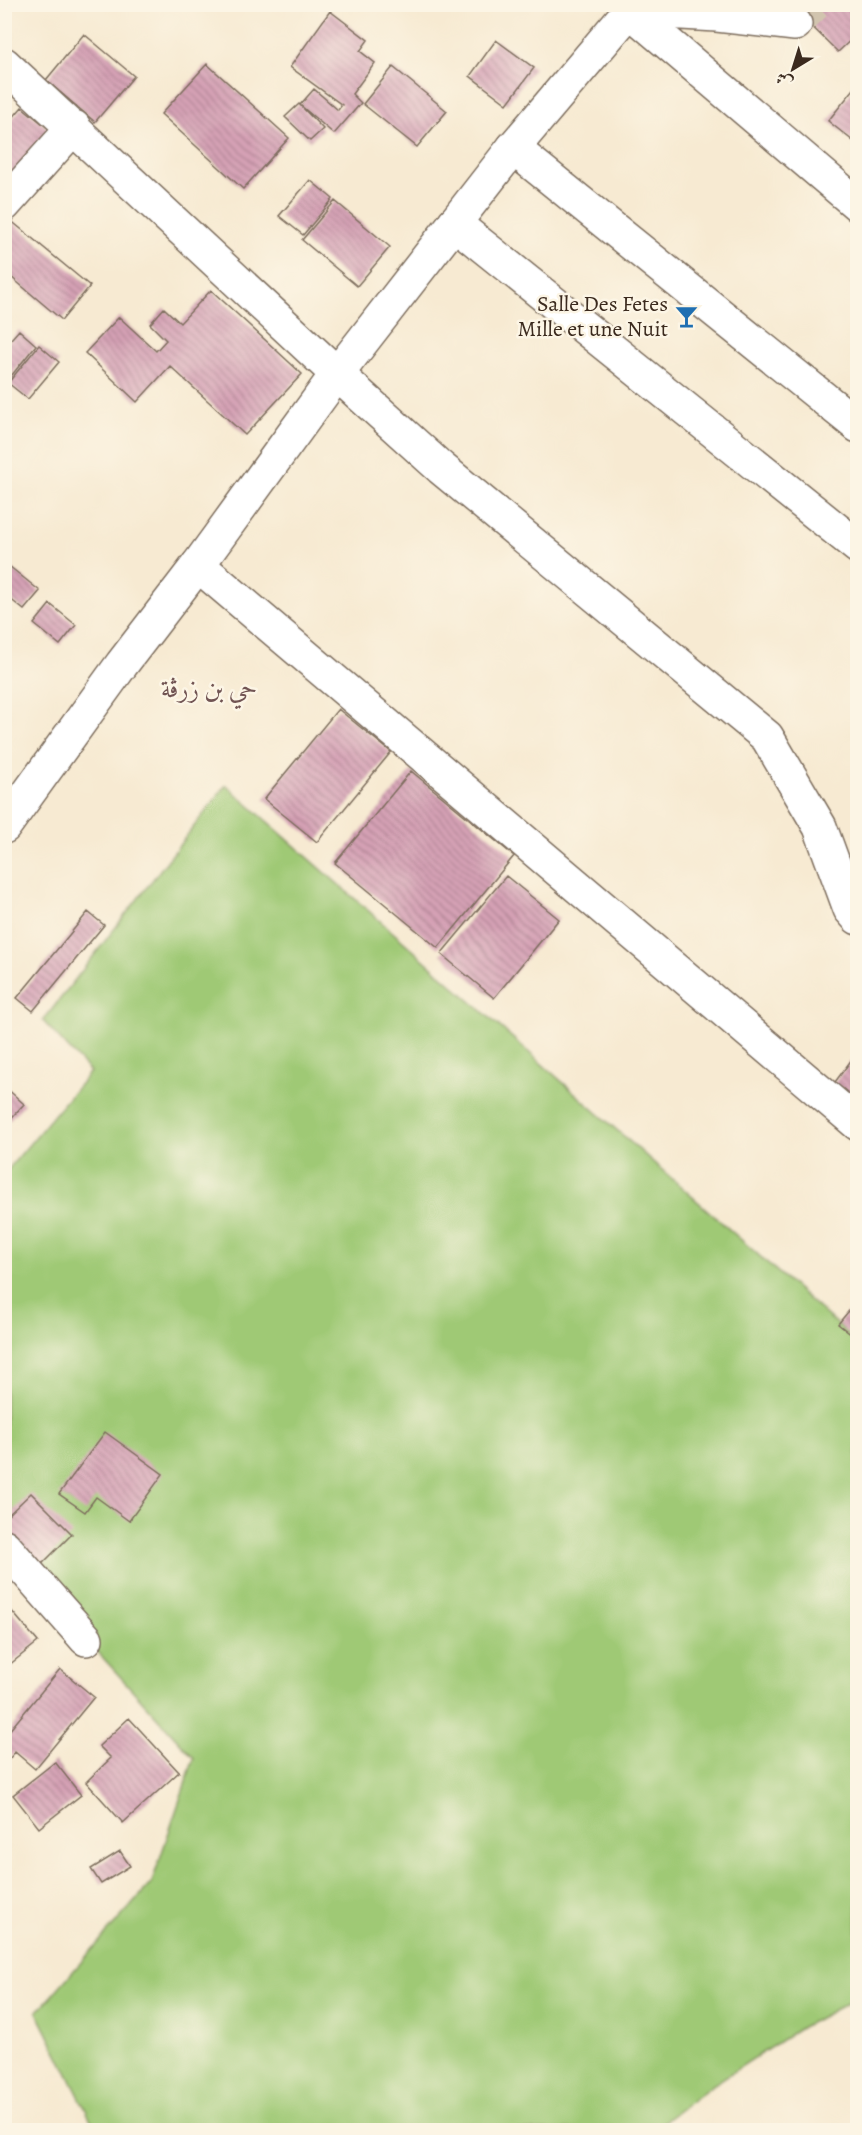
<svg xmlns="http://www.w3.org/2000/svg" width="862" height="2135" viewBox="0 0 862 2135" font-family="Alegreya,Amiri,serif">
<defs>
<pattern id="building-back-hatch" width="6" height="6" patternUnits="userSpaceOnUse" patternTransform="scale(1.5)"><rect width="6" height="6" fill="#d5a1b5"/><path d="M-1 5l2 2M0 0l6 6M5-1l2 2" fill="none" stroke="#ae8393"/></pattern>
</defs>
<rect width="100%" height="100%" fill="#fcf5e5"/>
<filter id="ink" filterUnits="userSpaceOnUse"><feTurbulence type="fractalNoise" baseFrequency=".0167" numOctaves="2"/><feDisplacementMap in="SourceGraphic" scale="12" xChannelSelector="R" yChannelSelector="G"/><feConvolveMatrix kernelMatrix="1 2 1 2 8 2 1 2 1" color-interpolation-filters="sRGB"/></filter>
<filter id="wash" filterUnits="userSpaceOnUse"><feTurbulence type="fractalNoise" baseFrequency=".008" numOctaves="4" result="noise"/><feDisplacementMap in="SourceGraphic" scale="24" xChannelSelector="R" yChannelSelector="G"/><feGaussianBlur stdDeviation="1.35" result="paint"/><feColorMatrix in="noise" values="0 0 0 0 0 0 0 0 0 0 0 0 0 0 0 0 0 1.4 0 .05"/><feComposite in="paint" operator="in"/></filter>
<g filter="url(#wash)">
<rect width="100%" height="100%" fill="#f7ead2"/>
<path fill="#9fc975" stroke="#6d7a4a" stroke-width="1.5" d="M 226,785 L 857,1342 L 857,1998 L 802,2027 L 711,2086 L 653,2130 L 96,2130 L 37,2012 L 152,1882 L 194,1758 L 5,1550 L 5,1173 L 90,1072 L 43,1021 Z"/>
<g id="blocks">
<path fill="url(#building-back-hatch)" d="M 789,4 L 858,4 L 858,33 L 838,52 Z
M 330,11 L 368,40 L 360,51 L 375,63 L 352,94 L 361,103 L 334,134 L 300,105 L 314,89 L 338,110 L 342,105 L 290,67 Z
M 84,34 L 134,76 L 95,122 L 46,80 Z
M 496,40 L 534,68 L 507,104 L 470,76 Z
M 207,64 L 289,138 L 243,189 L 161,114 Z
M 393,67 L 447,111 L 417,147 L 363,104 Z
M 858,84 L 858,145 L 828,121 Z
M 299,104 L 323,129 L 310,141 L 285,117 Z
M 22,107 L 55,134 L 4,196 L 4,128 Z
M 310,180 L 333,199 L 303,235 L 279,216 Z
M 335,201 L 390,247 L 357,286 L 302,240 Z
M 9,219 L 90,286 L 62,320 L 4,271 L 4,224 Z
M 211,290 L 302,374 L 245,435 L 170,366 L 137,402 L 85,353 L 119,317 L 156,351 L 166,340 L 150,324 L 164,308 L 180,323 Z
M 19,330 L 36,345 L 7,381 L 4,379 L 4,347 Z
M 39,345 L 59,362 L 28,399 L 8,383 Z
M 4,562 L 40,591 L 24,610 L 4,594 Z
M 50,604 L 76,625 L 60,645 L 34,624 Z
M 338,709 L 391,752 L 317,842 L 264,799 Z
M 411,771 L 514,856 L 438,948 L 335,863 Z
M 506,876 L 559,919 L 494,998 L 441,954 Z
M 88,912 L 104,925 L 33,1011 L 17,998 Z
M 858,1051 L 858,1118 L 821,1101 Z
M 4,1086 L 24,1104 L 4,1126 Z
M 858,1300 L 858,1340 L 838,1324 Z
M 105,1432 L 163,1474 L 129,1521 L 96,1497 L 85,1512 L 59,1494 Z
M 31,1493 L 72,1534 L 34,1572 L 4,1543 L 4,1519 Z
M 4,1602 L 38,1642 L 4,1669 Z
M 60,1669 L 94,1697 L 35,1769 L 15,1752 L 4,1765 L 4,1737 Z
M 129,1718 L 179,1772 L 123,1823 L 86,1782 L 111,1758 L 99,1746 Z
M 55,1762 L 81,1795 L 39,1828 L 13,1795 Z
M 120,1851 L 130,1866 L 101,1884 L 91,1869 Z"/>
</g>
</g>
<g filter="url(#ink)">
<use href="#blocks" fill-opacity="0" stroke="#7d6d5d" stroke-width="1.5"/>
<g fill="none" stroke-linecap="round" stroke-linejoin="round">
<path stroke="#d1c4ae" stroke-width="33" stroke-dasharray="33 16" stroke-linecap="butt" d="M 795,24 L 815,4"/>
<defs>
<path id="minor" d="M 629,10 L 858,205
M 629,10 L 717,15 L 795,24
M 4,64 L 337,374 L 441,468 L 767,737 L 820,827 L 850,909 L 858,918
M 513,148 L 858,426
M 4,205 L 74,127
M 454,223 L 858,547
M 198,565 L 858,1124
M 4,1546 L 86,1639"/>
<path id="major" d="M 4,827 L 122,664 L 198,565 L 337,374 L 513,148 L 635,4"/>
</defs>
<use href="#minor" stroke="#7d6d5d" stroke-width="36"/>
<use href="#major" stroke="#7d6d5d" stroke-width="36"/>
<use href="#minor" stroke="#fff" stroke-width="33"/>
<use href="#major" stroke="#fff" stroke-width="33"/>
</g>
</g>
<defs>
<symbol id="bar-bare" viewBox="-9 -9 18 18"><path d="M-6-5H6L.8 .8V4.5H3.5V6h-7V4.5H-.8V.8Z" fill="#1f6fb2" stroke="#fcf5e5" stroke-width="2.5" paint-order="stroke"/></symbol>
</defs>
<g fill-rule="evenodd">
<use href="#bar-bare" x="670" y="300" width="33" height="33"/>
</g>
<g text-anchor="middle" stroke-width="5" stroke-linejoin="round" paint-order="stroke">
<g font-size="22" fill="#3b2a1e" stroke="#fcf5e5" text-anchor="end">
<text x="668" y="311">Salle Des Fetes<tspan x="668" dy="25">Mille et une Nuit</tspan></text>
</g>
<g font-size="26" fill="#715453" stroke="#fcf5e5">
<text x="209" y="697">حي بن زرڤة</text>
</g>
</g>
<rect width="862" height="2135" fill="none" stroke="#fcf5e5" stroke-width="24"/>
<g transform="translate(793 69) rotate(218)" stroke="#fcf5e5" stroke-width="4.5" paint-order="stroke">
<path d="M0-4.5L10 22L0 15L-10 22Z" fill="#3b2a1e"/>
<text y="-9" font-size="16" font-weight="bold" text-anchor="middle" fill="#3b2a1e">ش</text>
</g>
</svg>
